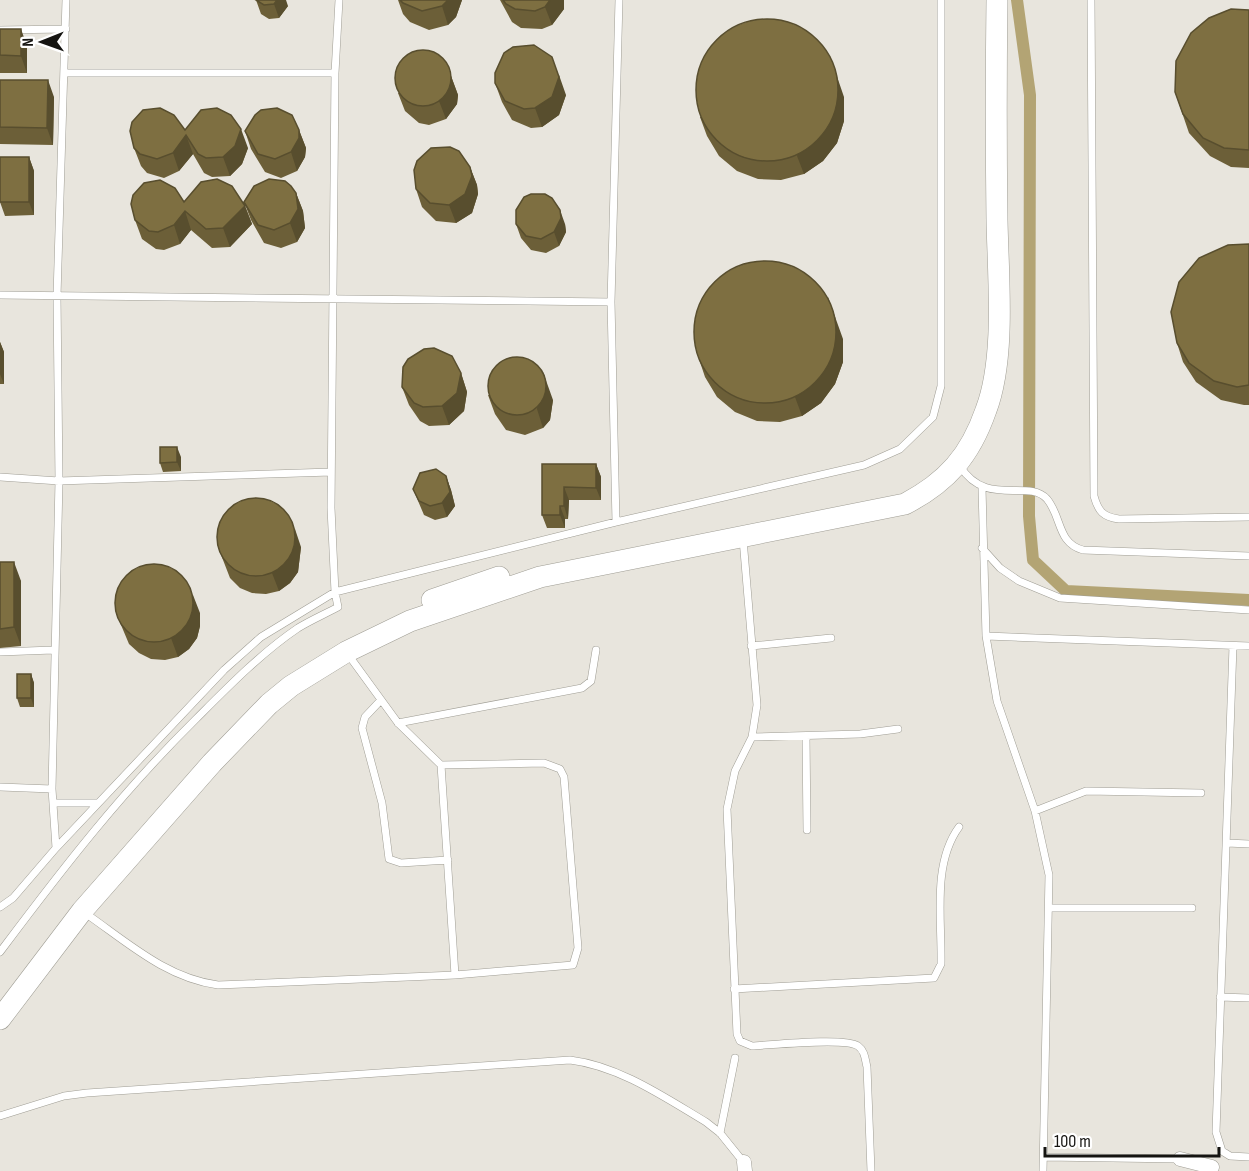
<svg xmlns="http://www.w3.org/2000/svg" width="1249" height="1171" viewBox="0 0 1249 1171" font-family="'Sofia Sans Condensed',sans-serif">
<rect width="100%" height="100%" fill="#e8e5dd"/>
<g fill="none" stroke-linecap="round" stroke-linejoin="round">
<path stroke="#b3a474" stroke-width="12" d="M 1017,0 L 1030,95 L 1029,516 L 1033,560 L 1066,591 L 1249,600"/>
<defs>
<path id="service" d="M 1091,0 L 1094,496 C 1098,511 1103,517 1119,519 L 1249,517
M 0,30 L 66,29
M 65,73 L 335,73
M 0,295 L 611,302 L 619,0
M 611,302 L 616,522
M 960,466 C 986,508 1028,478 1047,499 C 1062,517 1057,543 1083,550 L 1249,556
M 0,477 L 59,481 L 331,472
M 982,488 L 986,636 L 1249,646
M 743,539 L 757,705 L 752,737 L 735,771 L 727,809 L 737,1034 L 740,1041 L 752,1046 C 772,1045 845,1037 858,1046 C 865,1051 865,1059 867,1067 L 871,1171
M 982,548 L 1000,568 L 1019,581 L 1060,598 L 1249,610
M 986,636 L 997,701 L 1035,811 L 1049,875 L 1043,1171
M 751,646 L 831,638
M 1233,646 L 1216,1132 L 1222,1151 L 1230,1156 L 1249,1157
M 0,652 L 53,650
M 347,653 L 398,723 L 441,765 L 455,975
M 381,700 L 365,717 L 362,728 L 382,803 L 389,859 L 401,863 L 448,860
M 398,723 L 582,688 L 591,681 L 596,650
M 806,736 L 807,830
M 752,737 L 860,734 L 898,729
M 0,787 L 52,789
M 53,803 L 98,803
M 1035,811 L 1086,791 L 1201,793
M 1227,843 L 1249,844
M 56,848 L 224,670 L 261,637 L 335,592 L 616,522 L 864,465 L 900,449 L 933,417 L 941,386 L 941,0
M 0,907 L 13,898 L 56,848 L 52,789 L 59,481 L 57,296 L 66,0
M 1049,908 L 1192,908
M 85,913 C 127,942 166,978 218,985 L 455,975 L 573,965 L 578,948 L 564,777 L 560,769 L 544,763 L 441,765
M 0,952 C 63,868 121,793 196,719 C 227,688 261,653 298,628 C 311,620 325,614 338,607 L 335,592 L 331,508 L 335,73 L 339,0
M 734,989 L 934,978 L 941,964 C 942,919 932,864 959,827
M 1220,997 L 1249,998
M 0,1116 L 64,1096 L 87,1093 L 570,1060 C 619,1066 664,1097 706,1122 L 720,1133 L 745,1164
M 720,1133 L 735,1058
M 1044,1157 L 1180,1159"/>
<path id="minor" d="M 1180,1159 L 1212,1167
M 744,1162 L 745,1171"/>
<path id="primary" d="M 432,600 L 499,577
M 0,1019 L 82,911 L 212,763 L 269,704 L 291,686 L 346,652 L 410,621 L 540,577 L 905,504 C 947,482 970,456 986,410 C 1006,357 998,277 997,220 C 996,146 996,73 997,0"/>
</defs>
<use href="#service" stroke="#9f9d94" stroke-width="8"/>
<use href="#minor" stroke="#9f9d94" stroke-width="15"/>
<use href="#primary" stroke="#9f9d94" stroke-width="22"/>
<use href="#service" stroke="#fff" stroke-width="7"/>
<use href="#minor" stroke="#fff" stroke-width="14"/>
<use href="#primary" stroke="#fff" stroke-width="21"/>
</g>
<path fill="#6c5f38" d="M 256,0 L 288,6 L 279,18 L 269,19 L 261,14 Z
M 398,0 L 462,0 L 456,17 L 448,25 L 429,30 L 410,22 L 403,14 Z
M 500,0 L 564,0 L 564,9 L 552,25 L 542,29 L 521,28 L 512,22 Z
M 1249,10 L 1249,168 L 1231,167 L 1210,156 L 1189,133 L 1175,92 Z
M 0,29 L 27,46 L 27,73 L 0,73 Z
M 451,76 L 458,95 L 457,104 L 446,119 L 429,125 L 419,123 L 405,111 L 398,93 Z
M 0,80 L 54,97 L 53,145 L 0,144 Z
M 495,83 L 566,95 L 559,115 L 542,127 L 531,128 L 512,120 L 502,102 Z
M 844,97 L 844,121 L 837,143 L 823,161 L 804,174 L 781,180 L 758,179 L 737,171 L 719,156 L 707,136 L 700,117 Z
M 185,130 L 248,148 L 242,164 L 230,176 L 212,177 L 204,173 L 193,154 L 179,171 L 164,178 L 147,173 L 141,166 L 134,148 Z
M 299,130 L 306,148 L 305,157 L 297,171 L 281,178 L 265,172 L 251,149 L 245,131 Z
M 29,157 L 34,171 L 34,215 L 5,216 L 0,202 Z
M 470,167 L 477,185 L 478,194 L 472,213 L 456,223 L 436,221 L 422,207 L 416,189 Z
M 296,193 L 303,211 L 305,228 L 297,242 L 281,248 L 264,243 L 251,220 L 244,202 Z
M 184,202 L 245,206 L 252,224 L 230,247 L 212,248 L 191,230 L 180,244 L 164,250 L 156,249 L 142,239 L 135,220 Z
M 516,224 L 565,224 L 566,232 L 559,246 L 546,253 L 531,250 L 521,238 Z
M 1249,244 L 1249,405 L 1244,405 L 1221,400 L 1196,382 L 1183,362 L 1177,343 Z
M 843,339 L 843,362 L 835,384 L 821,403 L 802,416 L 780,422 L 757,421 L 735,412 L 717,397 L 705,377 L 699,359 Z
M 0,342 L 4,352 L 4,384 L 0,384 Z
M 461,373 L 467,392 L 464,411 L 449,425 L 429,426 L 420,421 L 409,405 L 402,387 Z
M 488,395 L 553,400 L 550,420 L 543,428 L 525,435 L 506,430 L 495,414 Z
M 181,457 L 181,471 L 163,472 L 160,463 Z
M 542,464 L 596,464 L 601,477 L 601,500 L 569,500 L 568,519 L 565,519 L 565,528 L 547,528 L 542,515 Z
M 446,476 L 451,490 L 455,506 L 447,517 L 435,520 L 424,515 L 413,489 Z
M 218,547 L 301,547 L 298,572 L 290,583 L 279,591 L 266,594 L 252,593 L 240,588 L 230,578 Z
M 0,562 L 21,581 L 21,646 L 0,648 Z
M 116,613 L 200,613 L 200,626 L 197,638 L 189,649 L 178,657 L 165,660 L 151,659 L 139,653 L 129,644 Z
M 31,674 L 34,683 L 34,707 L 20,707 L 17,698 Z"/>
<path fill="#584e2e" d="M 277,0 L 286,0 L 288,6 L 279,18 L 274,4 Z
M 448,0 L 462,0 L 456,17 L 448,25 L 442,6 Z
M 550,0 L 564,0 L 564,9 L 552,25 L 545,7 Z
M 21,29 L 27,46 L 27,73 L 21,56 Z
M 830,56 L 844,97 L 844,121 L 837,143 L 823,161 L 804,174 L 797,156 Z
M 559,75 L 566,95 L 559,115 L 542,127 L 535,108 Z
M 451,76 L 458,95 L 457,104 L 446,119 L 439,101 Z
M 48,80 L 54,97 L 53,145 L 47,128 Z
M 241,129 L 248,148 L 242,164 L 230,176 L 223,157 Z
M 299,130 L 306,148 L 305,157 L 297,171 L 291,152 Z
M 186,135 L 193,154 L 179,171 L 173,153 Z
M 29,157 L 34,171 L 34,215 L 29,202 Z
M 470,167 L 477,185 L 478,194 L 472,213 L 456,223 L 449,205 Z
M 296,193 L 303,211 L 305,228 L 297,242 L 290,223 Z
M 245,206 L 252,224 L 230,247 L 223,228 Z
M 560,210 L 565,224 L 566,232 L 559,246 L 554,232 Z
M 185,211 L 191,230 L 180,244 L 174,225 Z
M 828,297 L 843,339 L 843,362 L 835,384 L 821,403 L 802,416 L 795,397 Z
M 0,342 L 4,352 L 4,384 L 0,374 Z
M 543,372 L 553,400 L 550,420 L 543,428 L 537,409 Z
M 461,373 L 467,392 L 464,411 L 449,425 L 442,406 Z
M 177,447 L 181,457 L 181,471 L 177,462 Z
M 596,464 L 601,477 L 601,500 L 596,488 Z
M 446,476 L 451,490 L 455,506 L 447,517 L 442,503 Z
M 564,487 L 569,500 L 568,519 L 564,506 Z
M 560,506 L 565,519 L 565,528 L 560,515 Z
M 295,529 L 301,547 L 298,572 L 290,583 L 279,591 L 272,573 Z
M 14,562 L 21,581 L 21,646 L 14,627 Z
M 193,595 L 200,613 L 200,626 L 197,638 L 189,649 L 178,657 L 171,638 Z
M 31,674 L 34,683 L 34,707 L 31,698 Z"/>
<path fill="#7e6f41" stroke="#584e2e" stroke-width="1.5" d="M 256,0 L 277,0 L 274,4 L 264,5 Z
M 400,0 L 448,0 L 442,6 L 422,11 L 403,3 Z
M 503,0 L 550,0 L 545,7 L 535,11 L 515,9 L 506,4 Z
M 1231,9 L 1249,10 L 1249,150 L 1224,148 L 1203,138 L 1183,114 L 1175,92 L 1176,61 L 1191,33 L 1209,18 Z
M696 90a71 71 0 1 1 142 0a71 71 0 1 1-142 0Z
M 0,29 L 21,29 L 21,56 L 0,55 Z
M 534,45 L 552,57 L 559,77 L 552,97 L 535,108 L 524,109 L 505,101 L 495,83 L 495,73 L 504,53 L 513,47 Z
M395 78a28 28 0 1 1 56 0a28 28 0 1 1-56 0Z
M 0,80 L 48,80 L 47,128 L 0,127 Z
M 160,108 L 174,115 L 185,130 L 201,110 L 217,108 L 231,115 L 241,129 L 235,146 L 223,157 L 206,158 L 198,154 L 186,135 L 173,153 L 157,159 L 140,154 L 134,148 L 130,131 L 132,122 L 143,110 Z
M 277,108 L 292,115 L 299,130 L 299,138 L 291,152 L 275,159 L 258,154 L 245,131 L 255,115 L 261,110 Z
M 450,147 L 459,151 L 470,167 L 472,176 L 465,194 L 449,205 L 430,203 L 416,189 L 414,170 L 417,161 L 431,148 Z
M 0,157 L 29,157 L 29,202 L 0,202 Z
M 217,179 L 232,186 L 245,206 L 223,228 L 206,229 L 185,211 L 174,225 L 158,232 L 149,231 L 135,220 L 131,204 L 133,195 L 144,183 L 160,180 L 175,188 L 184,202 L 201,182 Z
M 269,179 L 285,181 L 291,186 L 296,193 L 298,209 L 290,223 L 274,230 L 258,225 L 244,202 L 254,186 Z
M 531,194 L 545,194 L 552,198 L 560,210 L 561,218 L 554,232 L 541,239 L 526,236 L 516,224 L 516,210 L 524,197 Z
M 1249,244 L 1249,385 L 1237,387 L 1214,381 L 1189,363 L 1177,343 L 1171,312 L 1179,282 L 1199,258 L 1228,245 Z
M694 332a71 71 0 1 1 142 0a71 71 0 1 1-142 0Z
M 434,348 L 452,356 L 461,373 L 457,393 L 442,406 L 423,407 L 414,403 L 402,387 L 403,367 L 408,359 L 424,349 Z
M488 386a29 29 0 1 1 58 0a29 29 0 1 1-58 0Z
M 160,447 L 177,447 L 177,462 L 160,463 Z
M 542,464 L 596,464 L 596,488 L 564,487 L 564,506 L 560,506 L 560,515 L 542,515 Z
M 436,469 L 446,476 L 450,492 L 442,503 L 430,506 L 419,501 L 413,489 L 420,473 Z
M217 537a39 39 0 1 1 78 0a39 39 0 1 1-78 0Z
M 0,562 L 14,562 L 14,627 L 0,629 Z
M115 603a39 39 0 1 1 78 0a39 39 0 1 1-78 0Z
M 17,674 L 31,674 L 31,698 L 17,698 Z"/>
<g transform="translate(42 42) rotate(269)" stroke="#ffffff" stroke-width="4.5" paint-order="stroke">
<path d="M0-4.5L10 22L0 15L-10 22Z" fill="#151411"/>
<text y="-9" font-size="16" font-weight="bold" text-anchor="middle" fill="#151411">N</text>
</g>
<path d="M1045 1147v9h174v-9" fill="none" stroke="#151411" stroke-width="3"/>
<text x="1054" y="1147" font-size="18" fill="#151411" stroke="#ffffff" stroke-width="4.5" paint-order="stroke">100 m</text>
</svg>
